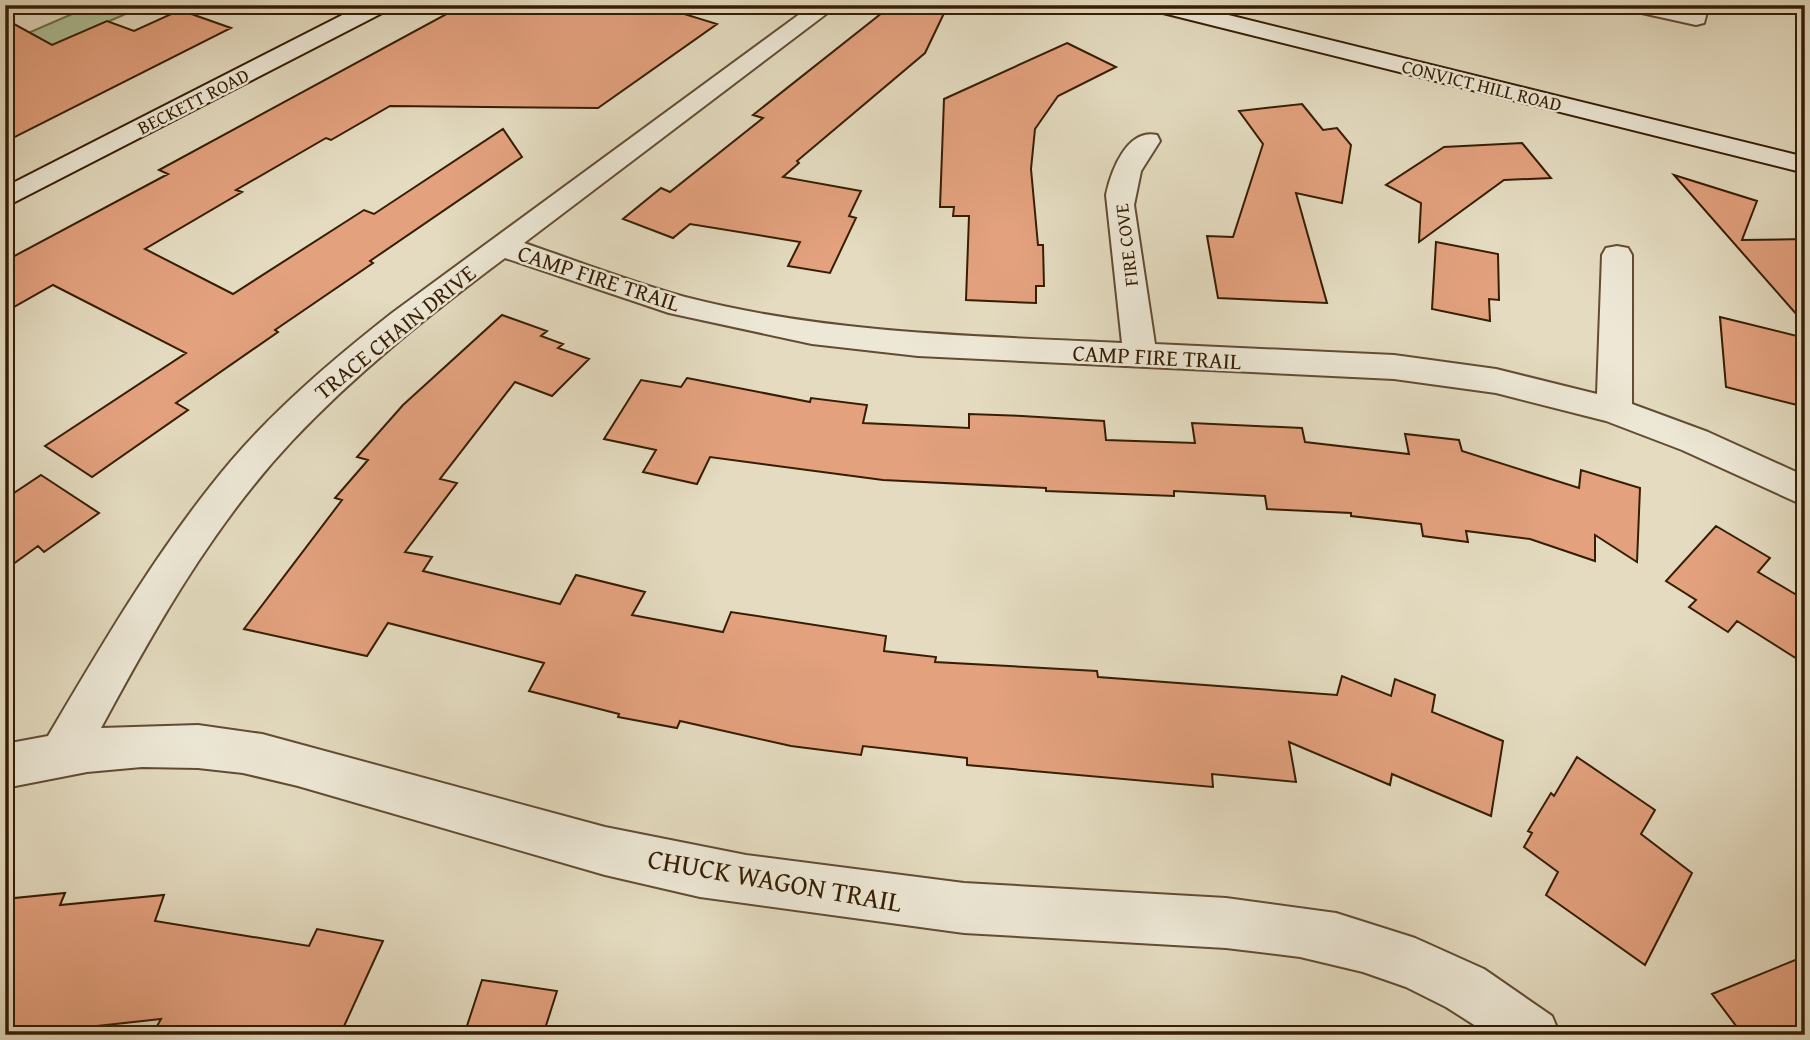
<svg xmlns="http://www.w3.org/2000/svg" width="1810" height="1040" viewBox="0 0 1810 1040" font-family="'Gentium Book Plus',serif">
<rect width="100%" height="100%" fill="#e4dbc0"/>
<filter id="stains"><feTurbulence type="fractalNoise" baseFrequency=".00286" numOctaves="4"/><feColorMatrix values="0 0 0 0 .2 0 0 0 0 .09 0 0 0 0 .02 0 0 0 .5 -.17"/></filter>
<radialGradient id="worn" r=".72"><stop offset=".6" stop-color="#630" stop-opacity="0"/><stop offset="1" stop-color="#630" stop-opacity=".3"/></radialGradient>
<path fill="#aec197" stroke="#726f4d" stroke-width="2" d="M 93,5 L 146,5 L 5,67 L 5,43 Z"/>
<path fill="#e3a17e" stroke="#361d03" stroke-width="2" d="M 463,5 L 655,5 L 717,24 L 598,108 L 390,106 L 331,140 L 326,138 L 236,190 L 242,192 L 145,249 L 233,294 L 364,210 L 374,214 L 503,129 L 522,157 L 370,261 L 373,263 L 275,330 L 278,332 L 176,403 L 188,410 L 92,477 L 45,446 L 186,353 L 53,285 L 5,312 L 5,261 L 168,174 L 159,170 Z
M 892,5 L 948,5 L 925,53 L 797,161 L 799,163 L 783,177 L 861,191 L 849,216 L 856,218 L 830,273 L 788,266 L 800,242 L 690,224 L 673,238 L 623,219 L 661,188 L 670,192 L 763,118 L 753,115 Z
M 180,10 L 231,28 L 5,142 L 5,19 L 52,45 L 107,21 L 134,31 Z
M 1067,43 L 1116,67 L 1058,96 L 1035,129 L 1031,169 L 1038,245 L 1043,245 L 1044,286 L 1036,286 L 1036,303 L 966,300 L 969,216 L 953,216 L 954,207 L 940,207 L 944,99 Z
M 1302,104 L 1323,130 L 1337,128 L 1351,145 L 1342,203 L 1296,193 L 1327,303 L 1218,298 L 1207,236 L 1233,237 L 1263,144 L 1239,111 Z
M 1522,143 L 1551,178 L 1504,180 L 1419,242 L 1421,203 L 1386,185 L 1444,147 Z
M 1674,175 L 1757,201 L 1742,240 L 1805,239 L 1805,324 Z
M 1436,242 L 1498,254 L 1499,300 L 1489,299 L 1490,321 L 1432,309 Z
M 502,315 L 547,331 L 541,336 L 563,344 L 558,348 L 589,359 L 552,396 L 515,382 L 440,479 L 457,483 L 405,552 L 432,557 L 423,571 L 560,604 L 576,575 L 645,592 L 632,615 L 723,632 L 731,612 L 886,636 L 884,651 L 936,657 L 935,662 L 1097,671 L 1098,677 L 1337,695 L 1342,676 L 1391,696 L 1395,679 L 1435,695 L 1432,712 L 1503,741 L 1491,816 L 1392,774 L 1390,785 L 1289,742 L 1296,782 L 1212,774 L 1213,787 L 967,765 L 967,758 L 863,746 L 861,755 L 791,746 L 680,721 L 677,728 L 618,717 L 619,714 L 529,691 L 544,663 L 388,623 L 367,656 L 244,629 L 342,500 L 335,498 L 368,460 L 357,457 L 403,405 Z
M 1720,317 L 1805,338 L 1805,407 L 1726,387 Z
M 687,378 L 810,402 L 811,398 L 867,405 L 863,423 L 969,428 L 969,414 L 1022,416 L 1104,421 L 1106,440 L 1195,443 L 1192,423 L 1302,428 L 1305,442 L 1409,454 L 1405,434 L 1459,440 L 1462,451 L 1579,488 L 1581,470 L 1640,488 L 1637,562 L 1595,535 L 1595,561 L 1530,539 L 1466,531 L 1468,542 L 1423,536 L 1421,524 L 1351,516 L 1351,513 L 1267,509 L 1265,496 L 1174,491 L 1174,496 L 1046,491 L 1046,488 L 883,480 L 710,457 L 697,484 L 643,472 L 656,450 L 604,439 L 641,380 L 681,387 Z
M 41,475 L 99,513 L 44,552 L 38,546 L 5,570 L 5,499 Z
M 1716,526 L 1770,558 L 1758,572 L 1805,600 L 1805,664 L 1737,621 L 1728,632 L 1689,607 L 1696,600 L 1666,581 Z
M 1577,757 L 1655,810 L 1641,834 L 1692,873 L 1645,965 L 1546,895 L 1558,872 L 1524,847 L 1532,833 L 1528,831 L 1551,793 L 1554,796 Z
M 65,893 L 60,905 L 164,895 L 155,921 L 309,946 L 317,929 L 383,941 L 340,1035 L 152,1035 L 161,1019 L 43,1032 L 42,1035 L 5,1035 L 5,899 Z
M 1805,956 L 1805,1035 L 1743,1035 L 1712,994 Z
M 482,980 L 557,991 L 543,1035 L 464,1035 Z"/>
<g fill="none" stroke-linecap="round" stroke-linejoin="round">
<defs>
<path id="street" d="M 812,5 L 838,5 L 524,243 C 577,261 631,282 685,297 C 828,334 976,336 1122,343 L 1106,195 C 1111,171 1127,128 1157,135 L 1160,141 L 1141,171 L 1134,205 L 1155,344 L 1394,355 L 1496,369 L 1597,394 L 1602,255 L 1606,248 L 1617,246 L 1628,248 L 1632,255 L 1632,404 L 1708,432 L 1805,476 L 1805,506 L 1682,450 L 1606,421 L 1496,393 L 1394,379 L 918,356 L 812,344 L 669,313 L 505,258 C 430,314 356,373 292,441 C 213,525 155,628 101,728 L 198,725 L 262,734 L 605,827 L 746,855 L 964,883 L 1226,898 L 1336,913 L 1415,938 L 1484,969 L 1552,1016 L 1560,1035 L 1490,1035 L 1446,1007 L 1406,987 L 1363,972 L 1300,957 L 1226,948 L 964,933 L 700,897 L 605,875 L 298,786 L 243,773 L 198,768 L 142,767 L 87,772 L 5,788 L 5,744 L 48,736 C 104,641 160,545 231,461 C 279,405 335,358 392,313 Z
M 1625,5 L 1669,5 L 1686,9 L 1687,5 L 1709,5 L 1704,23 L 1696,25 L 1628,10 Z"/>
<path id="secondary" d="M 362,5 L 391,5 L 388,10 L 5,207 L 5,187 Z
M 1148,5 L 1188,5 L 1805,157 L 1805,173 L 1151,10 Z"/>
</defs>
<use href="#street" stroke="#624c32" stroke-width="4"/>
<use href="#secondary" stroke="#361d03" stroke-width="4"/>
<path stroke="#361d03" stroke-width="2.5" stroke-dasharray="1 2.5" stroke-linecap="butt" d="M 1097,7 L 1099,5"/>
<use href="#street" fill="#ede8d6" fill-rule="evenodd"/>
<use href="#secondary" fill="#ede8d6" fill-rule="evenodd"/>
</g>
<g text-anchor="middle" stroke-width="5" stroke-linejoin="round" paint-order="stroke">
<g font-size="19" fill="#361d03" stroke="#ede8d6">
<text transform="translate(1482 85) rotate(14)" y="7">CONVICT HILL ROAD</text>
<text transform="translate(193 101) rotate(-27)" y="7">BECKETT ROAD</text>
<text transform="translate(1126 245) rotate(-97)" y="7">FIRE COVE</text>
</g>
<g font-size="23" fill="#361d03" stroke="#ede8d6">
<text transform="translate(599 278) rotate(18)" y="8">CAMP FIRE TRAIL</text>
<text transform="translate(395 332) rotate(-39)" y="8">TRACE CHAIN DRIVE</text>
<text transform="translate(1157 357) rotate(3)" y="8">CAMP FIRE TRAIL</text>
</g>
<g font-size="28" fill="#361d03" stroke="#ede8d6">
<text transform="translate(775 880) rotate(10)" y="10">CHUCK WAGON TRAIL</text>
</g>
</g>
<rect width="1810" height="1040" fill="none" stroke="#e4dbc0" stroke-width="28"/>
<rect x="7" y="7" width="1796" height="1026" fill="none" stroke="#361d03" stroke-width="3.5"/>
<rect x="14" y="14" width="1782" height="1012" fill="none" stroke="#361d03" stroke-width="2"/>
<rect width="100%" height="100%" filter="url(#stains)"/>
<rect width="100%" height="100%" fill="url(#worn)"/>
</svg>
